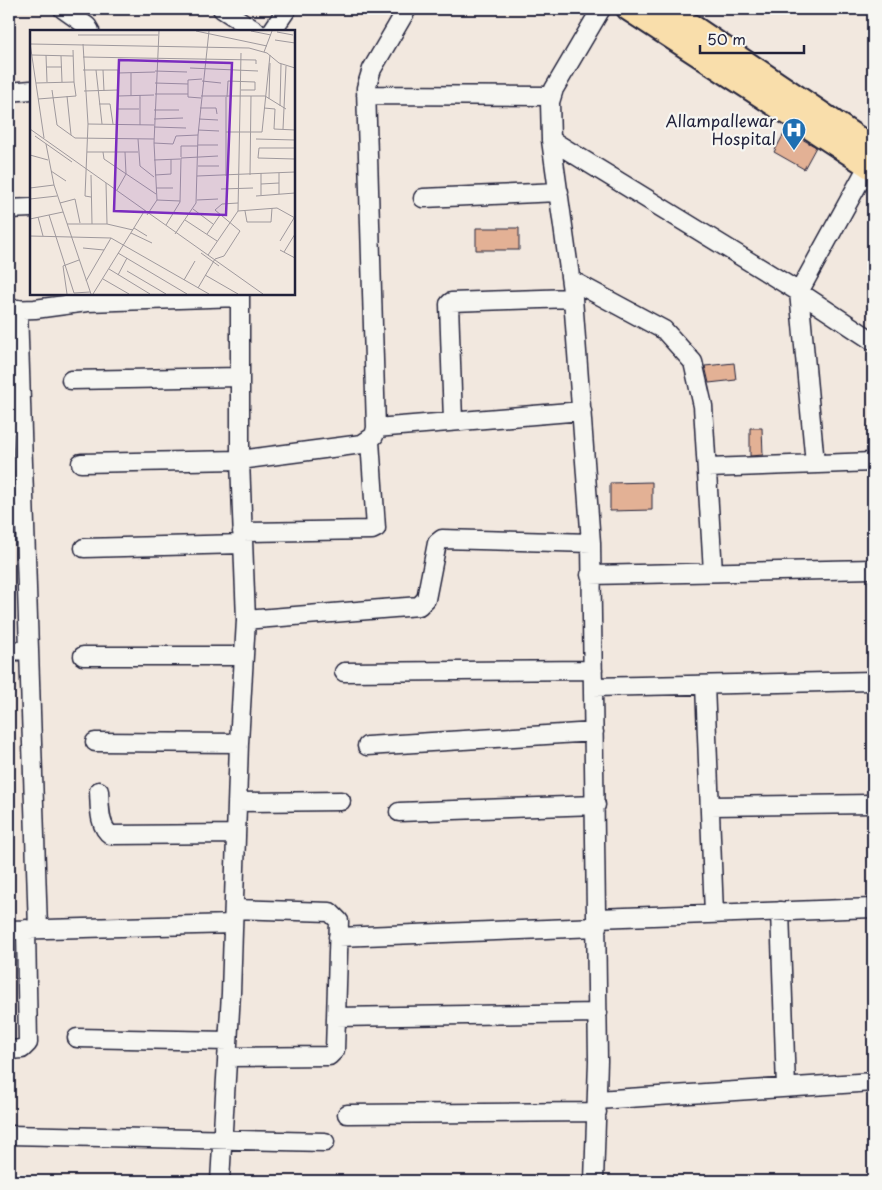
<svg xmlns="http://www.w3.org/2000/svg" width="882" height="1190" viewBox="0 0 882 1190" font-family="'Playpen Sans',sans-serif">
<rect width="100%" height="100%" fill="#f2e8df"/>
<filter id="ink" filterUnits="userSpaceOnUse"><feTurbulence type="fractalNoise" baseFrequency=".02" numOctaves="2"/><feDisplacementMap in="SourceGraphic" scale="10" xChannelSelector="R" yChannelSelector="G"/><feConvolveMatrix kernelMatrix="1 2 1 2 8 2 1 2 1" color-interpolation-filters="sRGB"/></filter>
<g filter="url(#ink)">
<path fill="#e3b195" stroke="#22223b" d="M 786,130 L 816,147 L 804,169 L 774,152 Z
M 476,228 L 519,228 L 519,250 L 476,250 Z
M 734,363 L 736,380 L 709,383 L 705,366 Z
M 750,428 L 762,428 L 763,455 L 750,456 Z
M 652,482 L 652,510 L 610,511 L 610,483 Z"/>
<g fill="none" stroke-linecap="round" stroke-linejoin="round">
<defs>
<path id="minor" d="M 63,9 L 87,26 L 90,31
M 222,9 L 256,31
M 272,31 L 287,9
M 9,92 L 31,90
M 366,95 L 550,96
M 551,140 L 799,292 L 873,341
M 423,198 L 559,192
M 9,209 L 31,208
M 571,280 L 664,330 L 693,362 L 703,406 L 713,572
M 18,309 L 38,929
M 9,310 L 35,309 L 87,302 L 240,297
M 71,380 L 240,377
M 453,421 L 449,304 L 451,302 L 573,298
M 376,428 L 582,411
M 81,463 L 240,460 L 362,444 L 374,436 L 376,428 L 366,88 L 372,69 L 407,9
M 815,464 L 799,292 L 868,166
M 708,468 L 873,462
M 242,532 L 372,530 L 376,528 L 370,441
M 84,548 L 243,544
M 590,575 L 873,569
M 246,620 L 419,606 L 426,599 L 437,543 L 442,539 L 591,543
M 9,651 L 29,650
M 83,656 L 243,656
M 344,672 L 593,670
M 705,685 L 714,914
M 593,687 L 873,681
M 95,742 L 239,743
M 367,746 L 594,732
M 99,791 C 100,804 98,827 111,835 L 236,834
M 237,802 L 341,801
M 710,806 L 873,804
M 399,812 L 596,805
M 780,911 L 786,1088
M 597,918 L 873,908
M 9,930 L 233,924
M 338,937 L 597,927
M 336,1017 L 598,1013
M 77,1038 L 228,1041
M 9,1050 L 22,1049 L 28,1043 L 26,929
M 227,1057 L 329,1056 L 335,1050 L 339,921 L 330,912 L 234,909
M 597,1100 L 873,1082
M 347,1114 L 597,1112
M 9,1135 L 325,1142
M 220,1181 L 231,993 L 239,743 L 246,620 L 240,460 L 240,294
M 594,1181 L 598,1061 L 591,543 L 573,298 L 551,140 L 550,102 L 554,89 L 601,9"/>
<path id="major" d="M 628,9 L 873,169
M 667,9 L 873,148"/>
</defs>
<use href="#minor" stroke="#22223b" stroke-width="21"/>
<use href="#major" stroke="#22223b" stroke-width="26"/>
<use href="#minor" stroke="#f6f6f2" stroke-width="18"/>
<use href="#major" stroke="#f9deab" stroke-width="22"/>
</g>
</g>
<defs>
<symbol id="hospital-pin" viewBox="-11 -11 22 30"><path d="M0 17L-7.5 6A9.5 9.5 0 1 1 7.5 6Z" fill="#1f6fb2" stroke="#f6f6f2"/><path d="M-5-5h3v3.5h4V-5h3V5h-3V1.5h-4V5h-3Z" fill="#fff"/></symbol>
</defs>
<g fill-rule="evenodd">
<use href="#hospital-pin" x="780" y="116" width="28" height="38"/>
</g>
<g text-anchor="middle" stroke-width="4.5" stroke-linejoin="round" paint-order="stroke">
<g font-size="16" fill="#22223b" stroke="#f6f6f2" text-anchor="end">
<text x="776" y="127">Allampallewar<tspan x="776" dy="18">Hospital</tspan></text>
</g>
</g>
<g transform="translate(30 30)">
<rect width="265" height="265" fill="#f2e8df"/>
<path fill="none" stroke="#9f999d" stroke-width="1" d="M 166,1 L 237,16M 221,1 L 241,5M 247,2 L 263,5M 48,5 L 128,5M 245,10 L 265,13M 0,13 L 14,108M 1,14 L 219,18 L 237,23 L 249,33 L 265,38M 53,14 L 58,94 L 55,166 L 61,167M 234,22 L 242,1M 2,25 L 43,26M 16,25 L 17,52M 31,26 L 32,52M 53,27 L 226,30 L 226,34M 16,37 L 32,37M 160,38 L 228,41M 53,40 L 88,40 L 88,66 L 124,65M 66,40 L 72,94M 73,40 L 74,61M 125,41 L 157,42M 88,43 L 125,42M 172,51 L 191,53M 6,53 L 44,52 L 43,20M 125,53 L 158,54M 22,60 L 27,95 L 45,108 L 124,109M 54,61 L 88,60M 125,64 L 158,64M 110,65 L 110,95M 37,66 L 41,105M 101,66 L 101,43M 171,66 L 235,66 L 256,79M 197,67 L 198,51 L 225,52 L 225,60 L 211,60M 171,68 L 158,67 L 158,50 L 172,49M 8,69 L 46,66 L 44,52M 239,69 L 240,33M 69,74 L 80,74 L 83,94M 250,76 L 251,34M 170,78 L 186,78 L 187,84M 234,78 L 245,79 L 244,99 L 265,100M 88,79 L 109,79M 124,80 L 149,80M 124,89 L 153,88M 169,89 L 188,90M 58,94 L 124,95M 124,97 L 156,98M 0,99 L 233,264M 253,99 L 256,36M 168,100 L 189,101M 196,102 L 232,102 L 240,25M 5,106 L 42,132M 108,109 L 110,136 L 124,147M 226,109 L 265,110M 124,113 L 143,114 L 146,106 L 168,105M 16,114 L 24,155 L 61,264M 168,115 L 188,115M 265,118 L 229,118 L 228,128 L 265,129M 57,122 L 108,122M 73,122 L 74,129 L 126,164M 0,125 L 18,130M 151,127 L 151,116 L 168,116M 124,130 L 150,129M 168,136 L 189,136M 21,141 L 36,151M 231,143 L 231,165M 61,145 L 62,194M 125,145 L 141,144 L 141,129M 220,145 L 221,66M 167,146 L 265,142M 196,146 L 196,67M 76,153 L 77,194M 231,154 L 249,153M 0,158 L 24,155M 126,158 L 143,158M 191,159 L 223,158M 87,160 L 96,144 L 95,122M 249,164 L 249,143M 226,166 L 265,163M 0,169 L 27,166M 127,170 L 150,171M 167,170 L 188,169M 30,173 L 45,169 L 50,193M 163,179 L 183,194M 208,181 L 247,178 L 265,188M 215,181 L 217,192 L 241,192 L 242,178M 19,185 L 44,263 L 60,262M 117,185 L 127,170 L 124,113 L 129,1M 8,187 L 13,206M 0,189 L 33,182M 155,190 L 187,211M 37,194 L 77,194 L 103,200M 136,195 L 150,172 L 151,128 L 188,126M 104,198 L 117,206M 101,203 L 122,213M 145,204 L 166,173 L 168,105 L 179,1M 177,204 L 190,185M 0,206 L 81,208 L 179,264M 250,211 L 264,188M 53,218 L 74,220M 250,220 L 265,228M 254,222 L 265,204M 88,223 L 157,264M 171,223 L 189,236M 178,225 L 208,181 L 211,23M 79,239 L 120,264M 97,241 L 136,264M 88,245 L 97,228M 175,245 L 208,264M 73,249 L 99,264M 154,250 L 165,231M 56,251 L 81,208M 168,258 L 185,229 L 194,226 L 210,201 L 185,180 L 192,174 L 208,173M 37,264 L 33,236 L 49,230M 63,264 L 115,180"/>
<path fill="#7b2cbf" fill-opacity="0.15" stroke="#7b2cbf" stroke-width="2.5" d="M 89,30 L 202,33 L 196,185 L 84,181 Z"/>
<rect width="265" height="265" fill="none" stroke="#22223b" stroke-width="2.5"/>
</g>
<rect width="882" height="1190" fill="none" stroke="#f6f6f2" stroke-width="30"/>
<rect x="15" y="15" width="852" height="1160" fill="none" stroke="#22223b" stroke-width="2" filter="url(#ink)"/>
<path d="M700 45v8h104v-8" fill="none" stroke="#22223b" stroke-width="2.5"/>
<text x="707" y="45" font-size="15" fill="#22223b" stroke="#f6f6f2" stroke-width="4" paint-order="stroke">50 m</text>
</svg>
